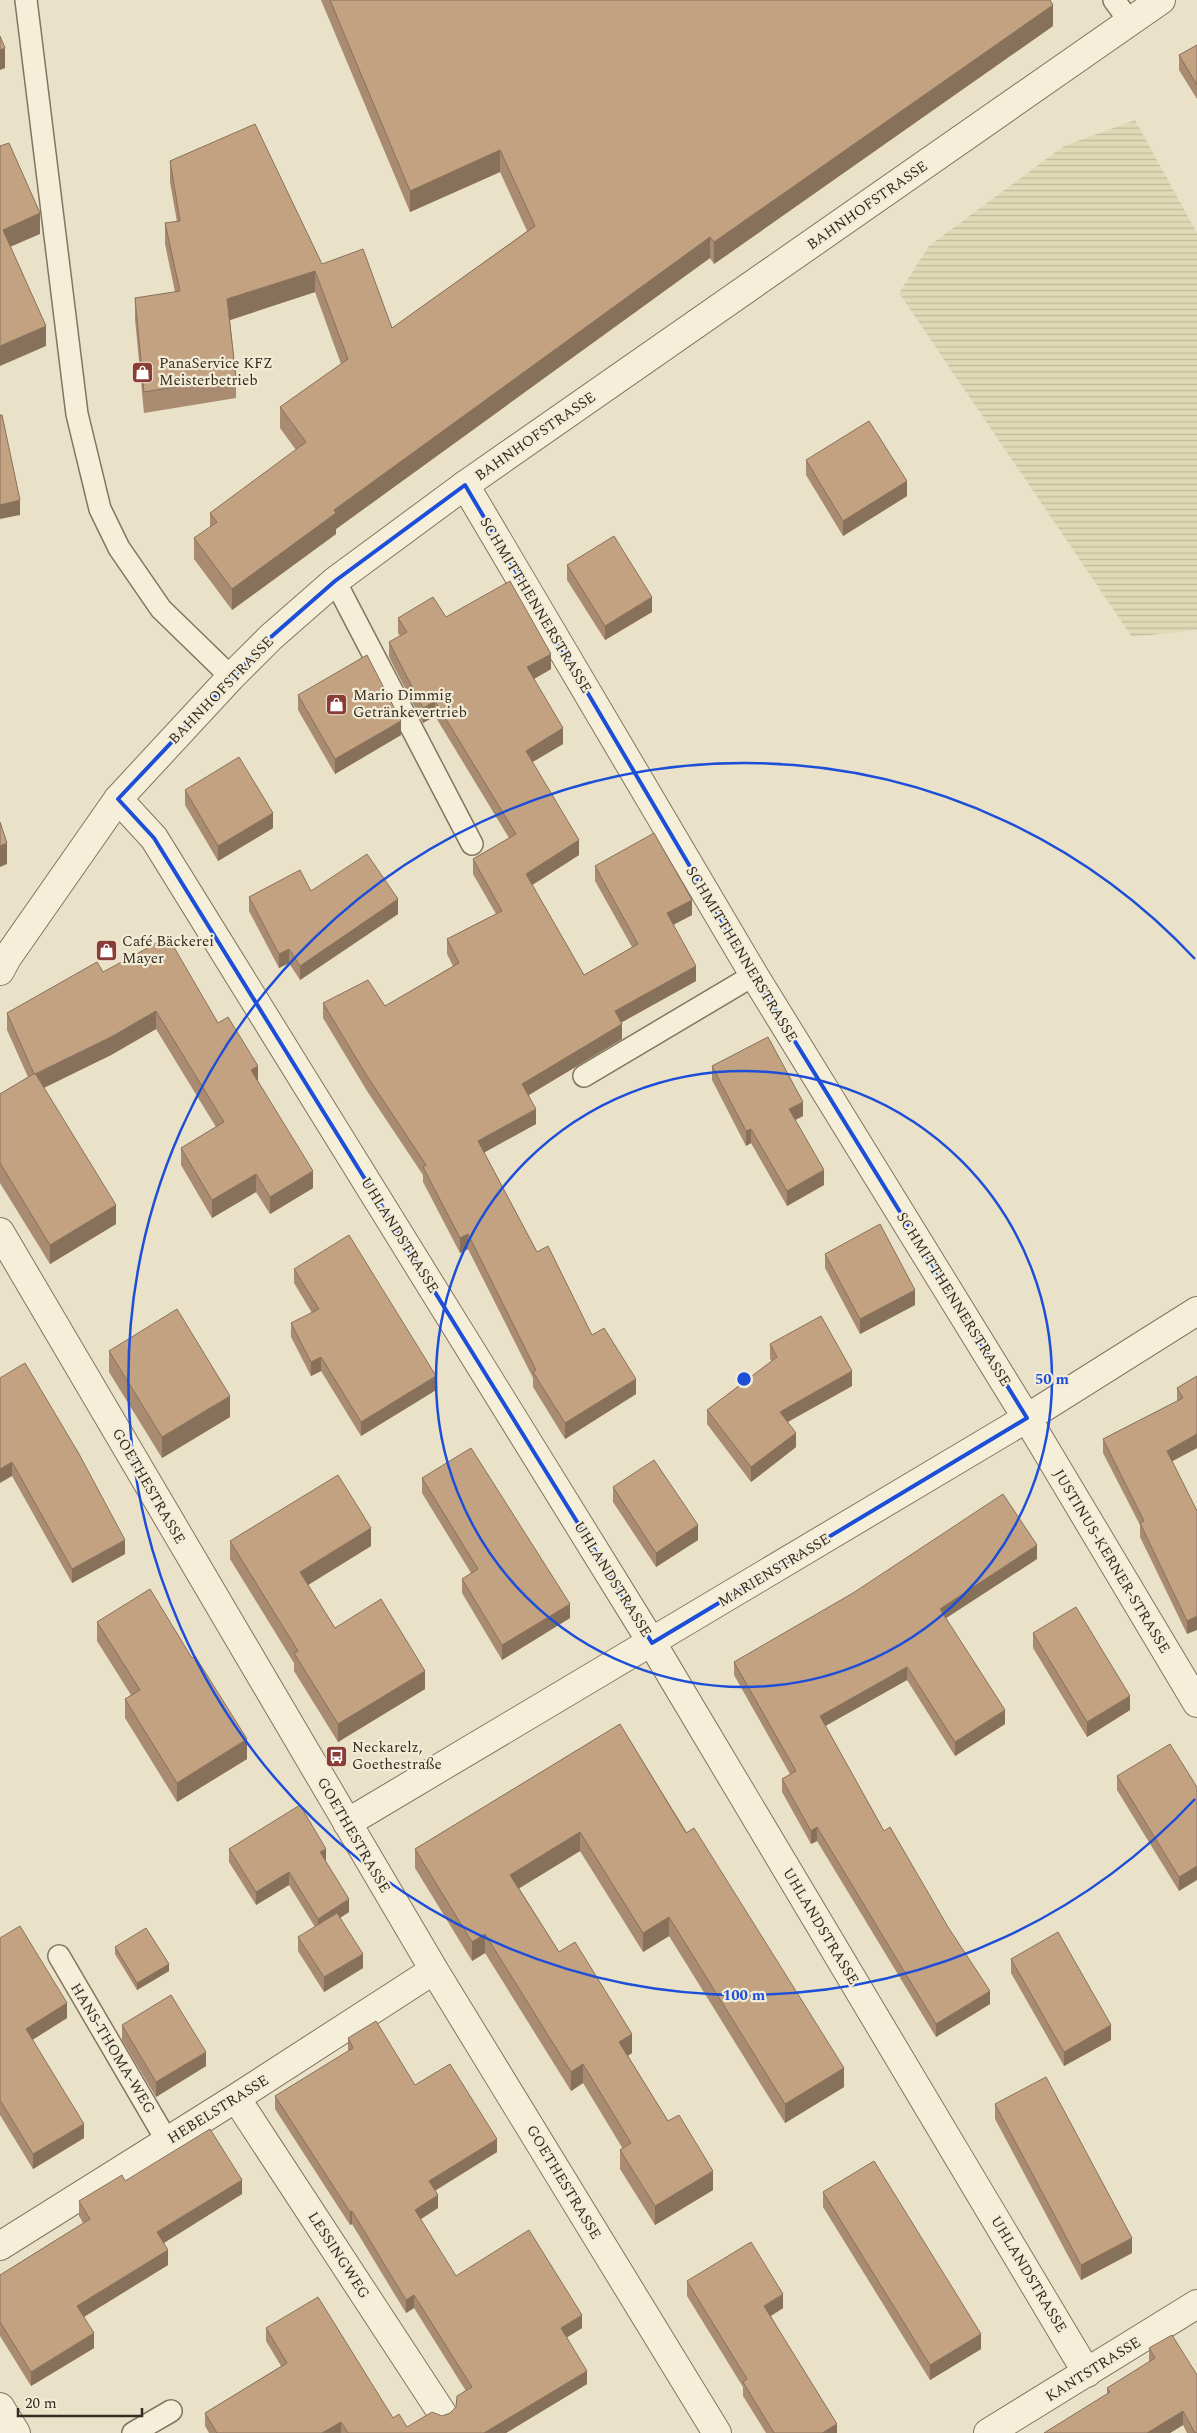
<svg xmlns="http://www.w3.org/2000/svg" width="1197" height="2433" viewBox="0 0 1197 2433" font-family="Spectral,serif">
<defs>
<pattern id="farmland-rules" width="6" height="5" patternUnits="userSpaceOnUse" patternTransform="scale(1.25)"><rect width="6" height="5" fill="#dedab6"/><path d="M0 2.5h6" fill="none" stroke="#bfbb9c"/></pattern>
</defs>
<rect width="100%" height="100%" fill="#e9e2c8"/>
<path fill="url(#farmland-rules)" d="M 1135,120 L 1197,233 L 1197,630 L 1132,637 L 899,293 L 929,246 L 1064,146 Z"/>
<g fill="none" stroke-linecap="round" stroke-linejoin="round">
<defs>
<path id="service" d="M 26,0 L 77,414 L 100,509 L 119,548 L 161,609 L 231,677
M 1114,0 L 1130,22
M 335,581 L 472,844
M 584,1076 L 754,975
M 59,1956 L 167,2141
M 133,2433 L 171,2411"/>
<path id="minor" d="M 465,485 L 754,975 L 1037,1435 L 1197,1703
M 118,799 L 154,838 L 652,1643 L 1087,2373
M 0,1232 L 434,1970 L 717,2433
M 347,1823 L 1027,1418 L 1197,1311
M 236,2098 L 442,2413
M 0,2246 L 236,2098 L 434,1970
M 0,2407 L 16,2433
M 988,2433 L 1197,2304"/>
<path id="tertiary" d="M 0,971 L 7,958 L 118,799 L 231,677 L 271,637 L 335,581 L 465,485 L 1161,0"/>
</defs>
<use href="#service" stroke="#83755f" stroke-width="24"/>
<use href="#minor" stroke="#83755f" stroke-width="30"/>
<use href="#tertiary" stroke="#83755f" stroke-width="30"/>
<use href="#service" stroke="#f5efda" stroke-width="21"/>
<use href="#minor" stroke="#f5efda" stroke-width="28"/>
<use href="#tertiary" stroke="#f5efda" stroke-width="28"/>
</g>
<path fill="#a88b70" d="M 321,0 L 1050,0 L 1053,26 L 714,264 L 710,258 L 336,529 L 336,534 L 232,610 L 194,559 L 194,538 L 210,527 L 210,513 L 296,450 L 280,428 L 280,407 L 341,364 L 315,292 L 230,320 L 236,377 L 236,398 L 144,413 L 135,319 L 135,298 L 175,292 L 165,244 L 165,223 L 177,222 L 170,182 L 170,161 L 322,264 L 392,328 L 527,231 L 500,172 L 410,212 Z
M 1197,45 L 1197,99 L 1179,70 L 1179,55 Z
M 806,460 L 907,496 L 843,536 L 806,475 Z
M 567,565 L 652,612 L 605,640 L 567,580 Z
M 446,617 L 551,669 L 534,679 L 563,744 L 532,762 L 579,855 L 532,885 L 584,975 L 632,947 L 595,881 L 595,866 L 692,915 L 673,925 L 696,981 L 622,1022 L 622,1039 L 529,1095 L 536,1124 L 484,1152 L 537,1252 L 592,1335 L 636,1394 L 565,1439 L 533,1387 L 533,1378 L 468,1249 L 460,1253 L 423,1182 L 423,1175 L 367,1091 L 323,1018 L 323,1003 L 385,1006 L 453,966 L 447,954 L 447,939 L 496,914 L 473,874 L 473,859 L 509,838 L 435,716 L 423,723 L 389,657 L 389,642 L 400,636 L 398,633 L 398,618 Z
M 298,695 L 401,735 L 335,774 L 298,710 Z
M 185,790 L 273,828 L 218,861 L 185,805 Z
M 311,891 L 398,914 L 300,980 L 289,963 L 279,968 L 249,911 L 249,897 Z
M 103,972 L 218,1023 L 258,1081 L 313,1188 L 270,1214 L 256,1192 L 212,1218 L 181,1165 L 181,1148 L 216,1127 L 156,1029 L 111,1055 L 44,1088 L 116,1224 L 50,1264 L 0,1183 L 0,1094 L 28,1077 L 7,1030 L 7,1013 Z
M 712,1066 L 803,1116 L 795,1120 L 824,1185 L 787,1206 L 751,1143 L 746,1146 L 712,1080 Z
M 825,1254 L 915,1305 L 860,1334 L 825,1268 Z
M 294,1269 L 436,1390 L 361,1436 L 321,1371 L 311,1376 L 291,1337 L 291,1323 L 312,1313 L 294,1283 Z
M 770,1344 L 852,1386 L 788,1422 L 796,1447 L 751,1482 L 707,1424 L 707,1410 L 772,1361 L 770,1359 Z
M 109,1351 L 230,1417 L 162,1458 L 109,1372 Z
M 1197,1376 L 1197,1448 L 1172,1461 L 1197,1511 L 1187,1634 L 1140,1537 L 1140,1525 L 1103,1453 L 1103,1439 L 1177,1401 L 1177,1388 Z
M 0,1378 L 125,1554 L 72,1583 L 12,1476 Z
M 422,1478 L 570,1618 L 502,1660 L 462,1593 L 462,1579 L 471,1573 L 422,1493 Z
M 613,1487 L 698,1540 L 656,1567 L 613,1502 Z
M 230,1541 L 371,1546 L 308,1585 L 335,1628 L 425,1689 L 338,1742 L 294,1671 L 294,1663 L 230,1559 Z
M 1037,1559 L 946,1618 L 1005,1724 L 955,1756 L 907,1680 L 825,1726 L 884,1831 L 990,2004 L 936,2037 L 817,1841 L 811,1844 L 782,1792 L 782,1779 L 790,1774 L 734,1675 L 734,1662 Z
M 97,1622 L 247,1759 L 177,1802 L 125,1718 L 125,1699 L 131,1695 L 97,1641 Z
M 1033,1633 L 1130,1710 L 1087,1737 L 1033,1648 Z
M 620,1724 L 844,2087 L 785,2123 L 669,1936 L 643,1952 L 580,1851 L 519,1888 L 559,1952 L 632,2053 L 628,2056 L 668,2121 L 713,2190 L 655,2225 L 620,2169 L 620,2150 L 623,2149 L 583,2083 L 571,2091 L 485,1953 L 472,1961 L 415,1868 L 415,1849 Z
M 1117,1776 L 1197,1787 L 1179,1891 L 1117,1790 Z
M 229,1849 L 326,1862 L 349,1912 L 340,1918 L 363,1968 L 324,1992 L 298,1951 L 298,1937 L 315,1927 L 289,1885 L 256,1905 L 229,1862 Z
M 0,1938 L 67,2018 L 32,2040 L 84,2138 L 33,2169 L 0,2115 Z
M 115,1947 L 169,1971 L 137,1990 L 115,1954 Z
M 1011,1959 L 1111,2040 L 1064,2066 L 1011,1973 Z
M 122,2025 L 206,2066 L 156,2097 L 122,2040 Z
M 348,2038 L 415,2085 L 497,2152 L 435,2191 L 438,2208 L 420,2219 L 456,2276 L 582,2328 L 567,2337 L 587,2384 L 506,2433 L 209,2433 L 205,2426 L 205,2413 L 281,2366 L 266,2341 L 266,2328 L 407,2427 L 450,2413 L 456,2407 L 466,2391 L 414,2308 L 406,2313 L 352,2224 L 350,2225 L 275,2109 L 275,2096 L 348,2051 Z
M 995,2104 L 1132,2253 L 1081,2280 L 995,2119 Z
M 125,2181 L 242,2194 L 164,2243 L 168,2265 L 84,2317 L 94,2348 L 31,2386 L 0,2336 L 0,2275 L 83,2223 L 79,2216 L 79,2201 Z
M 823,2192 L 981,2349 L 930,2380 L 823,2207 Z
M 687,2281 L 783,2308 L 771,2316 L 837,2433 L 766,2433 L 743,2396 L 743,2387 L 687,2296 Z
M 1149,2348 L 1197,2433 L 1187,2433 L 1183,2425 L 1170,2433 L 1044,2433 L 1107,2394 L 1107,2388 L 1149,2362 Z"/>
<path fill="#88715b" d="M 1053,5 L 1053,26 L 714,264 L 714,242 Z
M 5,48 L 5,68 L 0,70 L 0,50 Z
M 500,150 L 500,172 L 410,212 L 410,191 Z
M 40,213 L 40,234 L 3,250 L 3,230 Z
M 710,237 L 710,258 L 336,529 L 336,534 L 232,610 L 232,589 L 334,510 Z
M 315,271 L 315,292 L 227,321 L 227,299 Z
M 46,326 L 46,346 L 0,366 L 0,346 Z
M 907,481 L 907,496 L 843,536 L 843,521 Z
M 20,500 L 20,515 L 0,519 L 0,505 Z
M 652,597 L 652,612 L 605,640 L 605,626 Z
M 551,654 L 551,669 L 527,683 L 527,667 Z
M 435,701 L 435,716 L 423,723 L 423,708 Z
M 401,721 L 401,735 L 335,774 L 335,759 Z
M 563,728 L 563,744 L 526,766 L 526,751 Z
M 273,813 L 273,828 L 218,861 L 218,846 Z
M 579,840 L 579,855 L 526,889 L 526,874 Z
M 7,843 L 7,864 L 0,867 L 0,846 Z
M 398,899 L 398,914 L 300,980 L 300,966 Z
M 692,900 L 692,915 L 667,928 L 667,913 Z
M 289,949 L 289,963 L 279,968 L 279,954 Z
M 696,966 L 696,981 L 615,1026 L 615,1011 Z
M 156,1011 L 156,1029 L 111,1055 L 35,1092 L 35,1075 Z
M 622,1024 L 622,1039 L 522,1099 L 522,1084 Z
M 258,1066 L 258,1083 L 251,1070 Z
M 803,1102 L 803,1116 L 789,1123 L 789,1109 Z
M 536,1109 L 536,1124 L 478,1156 L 478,1141 Z
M 751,1129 L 751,1143 L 746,1146 L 746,1131 Z
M 824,1170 L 824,1185 L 787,1206 L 787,1191 Z
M 313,1171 L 313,1188 L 270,1214 L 270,1197 Z
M 256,1174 L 256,1192 L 212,1218 L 212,1200 Z
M 116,1205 L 116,1224 L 50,1264 L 50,1245 Z
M 468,1234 L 468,1249 L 460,1253 L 460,1238 Z
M 915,1290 L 915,1305 L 860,1334 L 860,1319 Z
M 321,1357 L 321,1371 L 311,1376 L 311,1362 Z
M 852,1371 L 852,1386 L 780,1426 L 780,1412 Z
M 436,1376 L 436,1390 L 361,1436 L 361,1422 Z
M 636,1379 L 636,1394 L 565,1439 L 565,1423 Z
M 230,1396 L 230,1417 L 162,1458 L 162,1437 Z
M 796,1433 L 796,1447 L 751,1482 L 751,1467 Z
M 1197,1434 L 1197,1448 L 1167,1464 L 1167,1451 Z
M 12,1462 L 12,1476 L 0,1483 L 0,1469 Z
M 698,1525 L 698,1540 L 656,1567 L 656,1553 Z
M 371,1528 L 371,1546 L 300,1590 L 300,1572 Z
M 125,1540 L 125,1554 L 72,1583 L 72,1569 Z
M 1037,1545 L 1037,1559 L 940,1622 L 940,1609 Z
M 570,1604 L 570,1618 L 502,1660 L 502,1645 Z
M 1197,1616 L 1197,1630 L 1187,1634 L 1187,1621 Z
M 907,1667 L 907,1680 L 820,1729 L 820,1716 Z
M 425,1671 L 425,1689 L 338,1742 L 338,1724 Z
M 1130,1696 L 1130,1710 L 1087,1737 L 1087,1722 Z
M 1005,1710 L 1005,1724 L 955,1756 L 955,1742 Z
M 247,1739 L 247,1759 L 177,1802 L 177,1783 Z
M 817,1827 L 817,1841 L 811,1844 L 811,1831 Z
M 580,1832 L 580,1851 L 510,1894 L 510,1875 Z
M 326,1849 L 326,1862 L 320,1852 Z
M 1197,1866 L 1197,1880 L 1179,1891 L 1179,1877 Z
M 289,1872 L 289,1885 L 256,1905 L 256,1892 Z
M 349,1899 L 349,1912 L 318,1932 L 318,1919 Z
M 669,1917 L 669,1936 L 643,1952 L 643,1933 Z
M 485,1934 L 485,1953 L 472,1961 L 472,1942 Z
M 363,1954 L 363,1968 L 324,1992 L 324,1977 Z
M 169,1964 L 169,1971 L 137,1990 L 137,1983 Z
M 990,1991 L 990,2004 L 936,2037 L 936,2024 Z
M 67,2003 L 67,2018 L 26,2044 L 26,2029 Z
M 1111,2025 L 1111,2040 L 1064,2066 L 1064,2052 Z
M 632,2034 L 632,2053 L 619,2061 L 619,2042 Z
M 206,2052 L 206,2066 L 156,2097 L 156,2082 Z
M 583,2064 L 583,2083 L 571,2091 L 571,2072 Z
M 844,2068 L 844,2087 L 785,2123 L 785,2104 Z
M 84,2124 L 84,2138 L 33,2169 L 33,2154 Z
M 497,2139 L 497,2152 L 429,2194 L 429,2181 Z
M 713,2171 L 713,2190 L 655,2225 L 655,2206 Z
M 242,2180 L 242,2194 L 157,2247 L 157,2232 Z
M 438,2195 L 438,2208 L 415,2223 L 415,2210 Z
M 352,2211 L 352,2224 L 350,2225 L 350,2212 Z
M 1132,2238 L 1132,2253 L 1081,2280 L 1081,2265 Z
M 168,2250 L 168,2265 L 77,2321 L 77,2306 Z
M 783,2294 L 783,2308 L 764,2320 L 764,2306 Z
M 414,2295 L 414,2308 L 406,2313 L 406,2300 Z
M 582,2315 L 582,2328 L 561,2341 L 561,2328 Z
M 94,2333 L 94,2348 L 31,2386 L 31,2372 Z
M 981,2334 L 981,2349 L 930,2380 L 930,2365 Z
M 587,2371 L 587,2384 L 506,2433 L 484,2433 Z
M 1183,2411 L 1183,2425 L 1170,2433 L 1147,2433 Z
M 341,2422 L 341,2433 L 322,2433 Z
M 837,2424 L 837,2433 L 822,2433 Z"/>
<path fill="#c3a282" stroke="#88715b" d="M 330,0 L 1050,0 L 1053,5 L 714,242 L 710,237 L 334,510 L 336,513 L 232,589 L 194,538 L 217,522 L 210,513 L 306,442 L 280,407 L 348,359 L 315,271 L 227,299 L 236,377 L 144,392 L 135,298 L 180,291 L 165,223 L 180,221 L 170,161 L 255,124 L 322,264 L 363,249 L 392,328 L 535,226 L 500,150 L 410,191 Z
M 0,36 L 5,48 L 0,50 Z
M 1197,45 L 1197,85 L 1179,55 Z
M 9,143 L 40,213 L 3,230 L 46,326 L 0,346 L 0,146 Z
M 0,415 L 2,415 L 20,500 L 0,505 Z
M 869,421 L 907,481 L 843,521 L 806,460 Z
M 614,536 L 652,597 L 605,626 L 567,565 Z
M 510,581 L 551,654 L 527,667 L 563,728 L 526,751 L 579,840 L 526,874 L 584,975 L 638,944 L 595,866 L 654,833 L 692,900 L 667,913 L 696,966 L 615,1011 L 622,1024 L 522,1084 L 536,1109 L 478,1141 L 537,1252 L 548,1246 L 592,1335 L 604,1328 L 636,1379 L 565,1423 L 533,1372 L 536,1370 L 468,1234 L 460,1238 L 423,1167 L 426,1165 L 367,1076 L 323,1003 L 368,980 L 385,1006 L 459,963 L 447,939 L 502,911 L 473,859 L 516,834 L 435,701 L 423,708 L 389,642 L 407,632 L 398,618 L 433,597 L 446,617 Z
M 367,655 L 401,721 L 335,759 L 298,695 Z
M 239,757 L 273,813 L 218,846 L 185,790 Z
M 0,822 L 7,843 L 0,846 Z
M 367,854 L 398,899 L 300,966 L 289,949 L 279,954 L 249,897 L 300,870 L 311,891 Z
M 168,937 L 218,1023 L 228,1017 L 258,1066 L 251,1070 L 313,1171 L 270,1197 L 256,1174 L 212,1200 L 181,1148 L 224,1122 L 156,1011 L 111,1037 L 35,1074 L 34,1074 L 7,1013 L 97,962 L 103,972 Z
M 768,1037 L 803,1102 L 789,1109 L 824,1170 L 787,1191 L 751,1129 L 746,1131 L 712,1066 Z
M 35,1073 L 116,1205 L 50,1245 L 0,1163 L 0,1094 Z
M 880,1224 L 915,1290 L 860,1319 L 825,1254 Z
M 349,1235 L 436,1376 L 361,1422 L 321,1357 L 311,1362 L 291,1323 L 319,1309 L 294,1269 Z
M 177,1309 L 230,1396 L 162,1437 L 109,1351 Z
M 821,1316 L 852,1371 L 780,1412 L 796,1433 L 751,1467 L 707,1410 L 777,1357 L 770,1344 Z
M 25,1363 L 79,1454 L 125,1540 L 72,1569 L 12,1462 L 0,1469 L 0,1378 Z
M 1197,1376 L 1197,1434 L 1167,1451 L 1197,1511 L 1197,1616 L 1187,1621 L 1140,1523 L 1144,1521 L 1103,1439 L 1183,1398 L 1177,1388 Z
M 471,1448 L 570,1604 L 502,1645 L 462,1579 L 478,1569 L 422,1478 Z
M 654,1460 L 698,1525 L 656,1553 L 613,1487 Z
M 338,1475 L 371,1528 L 300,1572 L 335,1628 L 381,1599 L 425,1671 L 338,1724 L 294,1653 L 298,1651 L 230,1541 Z
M 1003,1494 L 1037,1545 L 940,1609 L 1005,1710 L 955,1742 L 907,1667 L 820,1716 L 884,1831 L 890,1827 L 948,1927 L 990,1991 L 936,2024 L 817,1827 L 811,1831 L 782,1779 L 796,1771 L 734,1662 L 853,1593 Z
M 150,1589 L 192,1658 L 195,1656 L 247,1739 L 177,1783 L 125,1699 L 140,1690 L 97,1622 Z
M 1076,1607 L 1130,1696 L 1087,1722 L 1033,1633 Z
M 620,1724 L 686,1833 L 694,1828 L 844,2068 L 785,2104 L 669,1917 L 643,1933 L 580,1832 L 510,1875 L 559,1952 L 575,1942 L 632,2034 L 619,2042 L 668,2121 L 679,2115 L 713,2171 L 655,2206 L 620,2150 L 631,2143 L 583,2064 L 571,2072 L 485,1934 L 472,1942 L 415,1849 Z
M 1170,1744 L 1197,1787 L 1197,1866 L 1179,1877 L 1117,1776 Z
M 300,1805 L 326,1849 L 320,1852 L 349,1899 L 318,1919 L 289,1872 L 256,1892 L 229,1849 Z
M 337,1913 L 363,1954 L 324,1977 L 298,1937 Z
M 20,1926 L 67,2003 L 26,2029 L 84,2124 L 33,2154 L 0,2100 L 0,1938 Z
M 146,1928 L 169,1964 L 137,1983 L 115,1947 Z
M 1058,1932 L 1111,2025 L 1064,2052 L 1011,1959 Z
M 171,1995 L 206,2052 L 156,2082 L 122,2025 Z
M 376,2021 L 415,2085 L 450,2064 L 497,2139 L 429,2181 L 438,2195 L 415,2210 L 456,2276 L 529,2230 L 582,2315 L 561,2328 L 587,2371 L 484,2433 L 348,2433 L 341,2422 L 322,2433 L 217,2433 L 205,2413 L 287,2363 L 266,2328 L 318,2297 L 393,2418 L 399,2414 L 407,2427 L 432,2412 L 442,2416 L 450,2413 L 456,2407 L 457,2396 L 472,2387 L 414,2295 L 406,2300 L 352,2211 L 350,2212 L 275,2096 L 353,2048 L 348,2038 Z
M 1046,2077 L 1132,2238 L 1081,2265 L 995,2104 Z
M 210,2129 L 242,2180 L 157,2232 L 168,2250 L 77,2306 L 94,2333 L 31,2372 L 0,2322 L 0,2275 L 90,2219 L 79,2201 L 122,2175 L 125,2181 Z
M 874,2161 L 981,2334 L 930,2365 L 823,2192 Z
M 751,2242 L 783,2294 L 764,2306 L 837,2424 L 822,2433 L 774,2433 L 743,2382 L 747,2379 L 687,2281 Z
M 1172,2335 L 1197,2375 L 1197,2433 L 1195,2433 L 1183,2411 L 1147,2433 L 1044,2433 L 1110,2392 L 1107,2388 L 1155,2358 L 1149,2348 Z"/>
<path fill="none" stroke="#1d4ed8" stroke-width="4" stroke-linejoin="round" d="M 465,485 L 754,975 L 1027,1418 L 652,1643 L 154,838 L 118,799 L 271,637 L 335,581 Z"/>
<g fill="none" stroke="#1d4ed8" stroke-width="2.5">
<circle cx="744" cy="1379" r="308"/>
<path d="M1195 1799A616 616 0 1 1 1195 959"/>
</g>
<defs>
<symbol id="shop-square" viewBox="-11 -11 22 22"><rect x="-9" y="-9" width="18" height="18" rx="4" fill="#8b3c36" stroke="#f2ecd7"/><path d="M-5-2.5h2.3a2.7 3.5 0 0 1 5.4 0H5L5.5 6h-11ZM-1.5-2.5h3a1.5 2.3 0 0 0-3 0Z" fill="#fff"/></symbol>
<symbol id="bus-square" viewBox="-11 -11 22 22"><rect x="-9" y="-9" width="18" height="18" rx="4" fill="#8b3c36" stroke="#f2ecd7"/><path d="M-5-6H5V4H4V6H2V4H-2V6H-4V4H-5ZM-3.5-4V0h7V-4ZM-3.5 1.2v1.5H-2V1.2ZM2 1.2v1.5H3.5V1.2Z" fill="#fff"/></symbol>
</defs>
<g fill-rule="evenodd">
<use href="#shop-square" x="130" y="360" width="25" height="25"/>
<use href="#shop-square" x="324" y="692" width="25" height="25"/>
<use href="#shop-square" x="94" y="938" width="25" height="25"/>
<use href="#bus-square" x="324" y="1744" width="25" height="25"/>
</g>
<g text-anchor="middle" stroke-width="4.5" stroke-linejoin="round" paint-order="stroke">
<g font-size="15" fill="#352c21" stroke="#f2ecd7">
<text transform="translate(867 205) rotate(-35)" y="5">BAHNHOFSTRASSE</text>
<text transform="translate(535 436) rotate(-35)" y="5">BAHNHOFSTRASSE</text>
<text transform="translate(536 605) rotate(59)" y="5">SCHMITTHENNERSTRASSE</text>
<text transform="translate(221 690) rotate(-46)" y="5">BAHNHOFSTRASSE</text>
<text transform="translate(742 954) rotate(59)" y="5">SCHMITTHENNERSTRASSE</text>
<text transform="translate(400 1235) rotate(58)" y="5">UHLANDSTRASSE</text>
<text transform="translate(954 1299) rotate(58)" y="5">SCHMITTHENNERSTRASSE</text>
<text transform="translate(149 1486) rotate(60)" y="5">GOETHESTRASSE</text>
<text transform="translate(1112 1561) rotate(59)" y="5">JUSTINUS-KERNER-STRASSE</text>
<text transform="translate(774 1570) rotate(-31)" y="5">MARIENSTRASSE</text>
<text transform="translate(613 1579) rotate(58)" y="5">UHLANDSTRASSE</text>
<text transform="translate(354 1835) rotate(60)" y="5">GOETHESTRASSE</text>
<text transform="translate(821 1926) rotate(59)" y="5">UHLANDSTRASSE</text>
<text transform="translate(113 2048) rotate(59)" y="5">HANS-THOMA-WEG</text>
<text transform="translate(218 2109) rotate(-32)" y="5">HEBELSTRASSE</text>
<text transform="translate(564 2182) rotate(59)" y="5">GOETHESTRASSE</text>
<text transform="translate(339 2255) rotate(57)" y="5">LESSINGWEG</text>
<text transform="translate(1029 2274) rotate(59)" y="5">UHLANDSTRASSE</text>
<text transform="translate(1093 2369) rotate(-32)" y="5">KANTSTRASSE</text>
</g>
<g font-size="15" fill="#352c21" stroke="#f2ecd7" text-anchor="start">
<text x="159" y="368">PanaService KFZ<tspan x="159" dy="17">Meisterbetrieb</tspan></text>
<text x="353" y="700">Mario Dimmig<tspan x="353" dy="17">Getränkevertrieb</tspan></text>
<text x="122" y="946">Café Bäckerei<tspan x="122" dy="17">Mayer</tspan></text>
<text x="352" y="1752">Neckarelz,<tspan x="352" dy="17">Goethestraße</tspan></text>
</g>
</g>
<circle cx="744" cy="1379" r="8" fill="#1d4ed8" stroke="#f2ecd7" stroke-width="2.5"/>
<g font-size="15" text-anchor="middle" font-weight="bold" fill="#1d4ed8" stroke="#f2ecd7" stroke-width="4.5" stroke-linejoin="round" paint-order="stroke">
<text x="1052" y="1384">50 m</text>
<text x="744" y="2000">100 m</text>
</g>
<path d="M18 2408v8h124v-8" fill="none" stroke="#352c21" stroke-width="2.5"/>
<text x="25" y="2408" font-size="15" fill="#352c21" stroke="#f2ecd7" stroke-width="4" paint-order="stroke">20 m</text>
</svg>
